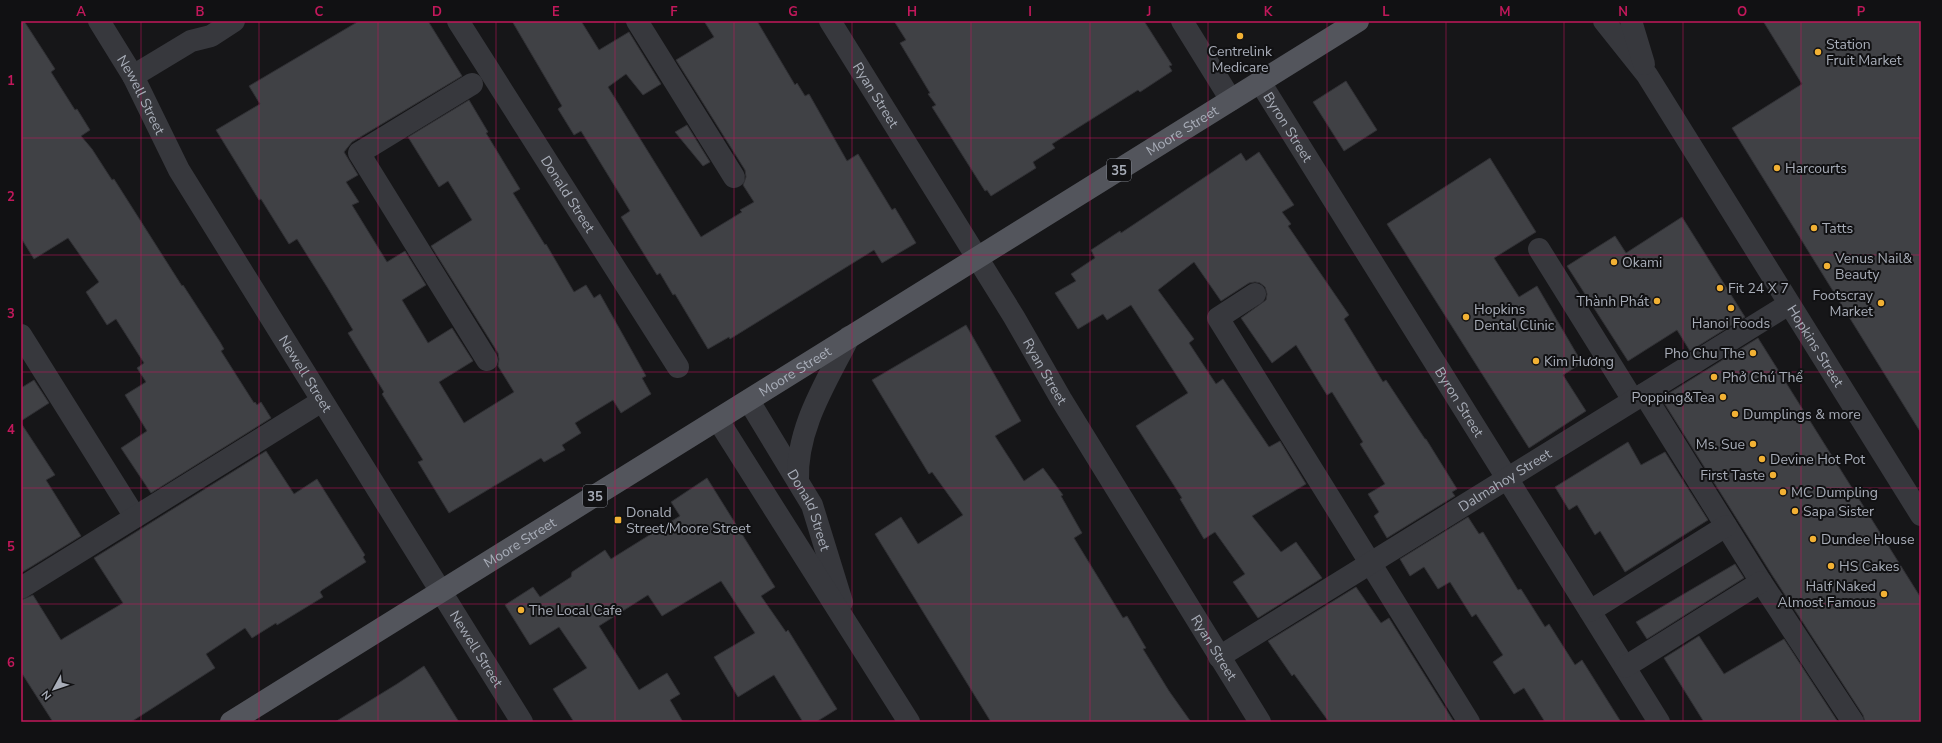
<svg xmlns="http://www.w3.org/2000/svg" width="1942" height="743" viewBox="0 0 1942 743" font-family="'Nunito Sans',sans-serif">
<rect width="100%" height="100%" fill="#161618"/>
<path fill="#404145" stroke="#303034" d="M 21,21 L 24,21 L 55,69 L 51,72 L 75,110 L 77,109 L 90,130 L 81,136 L 92,149 L 112,180 L 114,179 L 182,286 L 183,285 L 220,342 L 224,349 L 221,351 L 254,403 L 255,402 L 257,405 L 261,402 L 271,418 L 151,493 L 121,448 L 147,431 L 125,395 L 146,382 L 137,368 L 144,363 L 116,319 L 107,325 L 86,292 L 99,282 L 68,238 L 34,259 L 21,238 Z
M 359,21 L 428,21 L 462,76 L 352,142 L 344,152 L 358,175 L 346,182 L 359,202 L 352,205 L 387,262 L 405,251 L 426,285 L 402,300 L 428,343 L 452,328 L 473,361 L 439,382 L 464,423 L 514,392 L 498,366 L 499,359 L 498,353 L 431,246 L 472,220 L 448,181 L 439,187 L 408,137 L 469,100 L 488,132 L 486,133 L 520,189 L 513,193 L 545,245 L 546,244 L 574,292 L 586,285 L 594,298 L 600,294 L 646,376 L 642,378 L 651,394 L 621,413 L 613,400 L 575,423 L 581,433 L 562,445 L 565,450 L 544,462 L 541,458 L 449,513 L 418,462 L 423,460 L 382,394 L 384,392 L 348,333 L 353,330 L 329,290 L 297,239 L 289,244 L 261,199 L 259,200 L 216,130 L 260,104 L 249,86 Z
M 512,21 L 581,21 L 599,50 L 629,32 L 661,84 L 643,95 L 626,74 L 608,87 L 701,237 L 742,212 L 740,210 L 754,202 L 743,185 L 746,177 L 745,170 L 676,60 L 714,37 L 704,21 L 757,21 L 795,85 L 797,83 L 805,96 L 809,94 L 847,161 L 858,154 L 892,210 L 895,208 L 916,243 L 882,263 L 874,250 L 730,339 L 729,337 L 708,349 L 675,294 L 673,295 L 660,273 L 657,275 L 621,217 L 630,211 L 581,131 L 574,135 L 558,109 L 562,106 Z
M 894,21 L 1144,21 L 1172,65 L 1169,66 L 1172,71 L 1140,92 L 1138,90 L 1052,144 L 1055,148 L 1033,162 L 1036,168 L 991,196 L 987,190 L 985,191 L 932,107 L 936,105 L 928,94 L 930,93 L 900,43 L 906,40 Z
M 1763,21 L 1921,21 L 1921,433 L 1732,128 L 1802,84 Z
M 1346,81 L 1377,130 L 1344,151 L 1313,102 Z
M 687,125 L 710,162 L 703,166 L 675,132 Z
M 1259,152 L 1294,205 L 1282,212 L 1291,224 L 1288,226 L 1349,315 L 1344,319 L 1383,382 L 1386,380 L 1425,439 L 1426,439 L 1457,489 L 1452,492 L 1455,496 L 1387,538 L 1374,516 L 1379,512 L 1368,494 L 1385,484 L 1360,444 L 1363,442 L 1332,392 L 1327,395 L 1296,345 L 1272,363 L 1241,318 L 1266,300 L 1267,294 L 1265,287 L 1260,283 L 1255,282 L 1249,283 L 1221,301 L 1194,262 L 1158,290 L 1194,339 L 1189,343 L 1216,384 L 1223,379 L 1269,447 L 1280,441 L 1306,484 L 1252,516 L 1281,552 L 1296,542 L 1322,578 L 1258,618 L 1233,582 L 1245,574 L 1215,532 L 1204,539 L 1180,499 L 1182,498 L 1136,426 L 1188,393 L 1131,305 L 1107,320 L 1103,314 L 1078,329 L 1055,293 L 1076,281 L 1071,274 L 1095,258 L 1091,250 L 1120,231 L 1121,233 L 1241,153 L 1246,161 Z
M 1490,158 L 1536,232 L 1494,258 L 1519,297 L 1537,286 L 1582,363 L 1563,375 L 1586,411 L 1529,448 L 1387,224 Z
M 1682,217 L 1745,317 L 1690,351 L 1677,330 L 1628,361 L 1567,266 L 1615,236 L 1626,253 Z
M 966,325 L 1021,421 L 995,436 L 1024,481 L 1043,468 L 1063,495 L 1061,496 L 1082,533 L 1074,538 L 1123,618 L 1127,616 L 1146,648 L 1143,649 L 1169,691 L 1191,722 L 991,722 L 875,534 L 901,517 L 918,544 L 963,515 L 932,472 L 929,474 L 872,380 Z
M 1758,338 L 1921,598 L 1921,722 L 1865,722 L 1863,715 L 1772,575 L 1661,398 Z
M 34,380 L 49,403 L 21,421 L 21,388 Z
M 21,423 L 55,475 L 46,480 L 81,536 L 21,573 Z
M 1628,442 L 1641,465 L 1665,452 L 1708,520 L 1625,572 L 1600,531 L 1595,535 L 1577,505 L 1569,510 L 1555,487 Z
M 266,451 L 294,494 L 317,479 L 365,555 L 363,557 L 366,562 L 322,590 L 320,592 L 323,597 L 277,625 L 276,623 L 252,638 L 245,628 L 206,654 L 215,668 L 131,722 L 53,722 L 21,672 L 21,600 L 33,595 L 61,640 L 64,638 L 123,603 L 94,558 Z
M 707,478 L 775,587 L 761,596 L 786,632 L 788,630 L 837,709 L 816,722 L 803,722 L 774,675 L 738,697 L 714,657 L 755,633 L 721,581 L 662,616 L 648,595 L 599,626 L 639,690 L 667,673 L 680,694 L 670,700 L 683,722 L 574,722 L 553,689 L 587,668 L 559,627 L 530,645 L 505,605 L 533,587 L 540,597 L 571,577 L 572,572 L 605,550 L 611,559 L 680,516 L 671,502 Z
M 1468,517 L 1479,534 L 1483,532 L 1518,590 L 1521,589 L 1545,627 L 1549,624 L 1575,665 L 1582,660 L 1621,722 L 1545,722 L 1524,688 L 1514,694 L 1493,662 L 1503,655 L 1476,614 L 1472,617 L 1450,582 L 1438,589 L 1424,567 L 1410,576 L 1400,559 Z
M 1735,564 L 1744,578 L 1647,639 L 1636,622 Z
M 1356,587 L 1381,623 L 1389,618 L 1454,722 L 1329,722 L 1294,674 L 1292,676 L 1268,641 Z
M 1699,636 L 1724,674 L 1784,639 L 1838,722 L 1704,722 L 1664,658 Z
M 424,666 L 459,722 L 335,722 L 397,684 Z"/>
<g fill="none" stroke-linecap="round" stroke-linejoin="round">
<g stroke="#37383d" stroke-width="22">
<path id="s1" d="M 99,21 L 133,76 L 179,170 L 522,722"/>
<path id="s2" d="M 458,21 L 678,367"/>
<path d="M 637,21 L 734,177"/>
<path id="s3" d="M 830,21 L 1014,317 L 1061,399 L 1260,722"/>
<path d="M 1182,21 L 1231,100"/>
<path id="s4" d="M 1604,21 L 1647,75 L 1921,515"/>
<path d="M 1631,21 L 1644,64"/>
<path d="M 133,76 L 191,41 L 211,36 L 234,21"/>
<path id="s5" d="M 1260,82 L 1659,722"/>
<path d="M 472,84 L 359,153 L 487,360"/>
<path d="M 1539,249 L 1633,400"/>
<path d="M 1255,294 L 1218,318 L 1469,722"/>
<path d="M 21,335 L 135,517"/>
<path d="M 1644,394 L 1761,582 L 1853,722"/>
<path id="s6" d="M 749,401 L 812,505 L 842,602"/>
<path d="M 718,420 L 909,722"/>
<path d="M 798,481 C 796,428 826,383 849,337"/>
<path d="M 21,588 L 322,401"/>
<path d="M 1590,611 L 1726,526"/>
<path id="s7" d="M 1219,657 L 1789,304"/>
<path d="M 1625,667 L 1761,582"/>
</g>
<path stroke="#53555c" stroke-width="22" id="s8" d="M 231,722 L 1358,21"/>
</g>
<path fill="none" stroke="#c2185b" stroke-width="1" stroke-opacity="0.55" d="M 141,21 L 141,722M 259,21 L 259,722M 378,21 L 378,722M 496,21 L 496,722M 615,21 L 615,722M 734,21 L 734,722M 852,21 L 852,722M 971,21 L 971,722M 1090,21 L 1090,722M 1208,21 L 1208,722M 1327,21 L 1327,722M 1446,21 L 1446,722M 1564,21 L 1564,722M 1683,21 L 1683,722M 1801,21 L 1801,722M 21,138 L 1921,138M 21,255 L 1921,255M 21,372 L 1921,372M 21,488 L 1921,488M 21,604 L 1921,604"/>
<g fill="#f2b134" stroke="#111113" stroke-width="1.5">
<circle cx="1240" cy="36" r="4"/>
<circle cx="1818" cy="52" r="4"/>
<circle cx="1777" cy="168" r="4"/>
<circle cx="1814" cy="228" r="4"/>
<circle cx="1614" cy="262" r="4"/>
<circle cx="1827" cy="266" r="4"/>
<circle cx="1720" cy="288" r="4"/>
<circle cx="1657" cy="301" r="4"/>
<circle cx="1881" cy="303" r="4"/>
<circle cx="1731" cy="308" r="4"/>
<circle cx="1466" cy="317" r="4"/>
<circle cx="1753" cy="353" r="4"/>
<circle cx="1536" cy="361" r="4"/>
<circle cx="1714" cy="377" r="4"/>
<circle cx="1723" cy="397" r="4"/>
<circle cx="1735" cy="414" r="4"/>
<circle cx="1753" cy="444" r="4"/>
<circle cx="1762" cy="459" r="4"/>
<circle cx="1773" cy="475" r="4"/>
<circle cx="1783" cy="492" r="4"/>
<circle cx="1795" cy="511" r="4"/>
<rect x="614" y="516" width="8" height="8" rx="2"/>
<circle cx="1813" cy="539" r="4"/>
<circle cx="1831" cy="566" r="4"/>
<circle cx="1884" cy="594" r="4"/>
<circle cx="521" cy="610" r="4"/>
</g>
<g text-anchor="middle" stroke-width="4" stroke-linejoin="round" paint-order="stroke">
<g fill="#111113" stroke="#7b7e86" stroke-width="1">
<rect x="1107" y="159" width="24" height="22" rx="3"/>
<rect x="583" y="485" width="24" height="22" rx="3"/>
</g>
<g font-size="13" font-weight="bold" fill="#a8adb8">
<text x="1119" y="175">35</text>
<text x="595" y="501">35</text>
</g>
<g font-size="14" fill="#a8adb8" stroke="#111113" text-anchor="start">
<text x="1826" y="49">Station<tspan x="1826" dy="16">Fruit Market</tspan></text>
<text x="1240" y="56" text-anchor="middle">Centrelink<tspan x="1240" dy="16">Medicare</tspan></text>
<text x="1785" y="173">Harcourts</text>
<text x="1822" y="233">Tatts</text>
<text x="1835" y="263">Venus Nail&amp;<tspan x="1835" dy="16">Beauty</tspan></text>
<text x="1622" y="267">Okami</text>
<text x="1728" y="293">Fit 24 X 7</text>
<text x="1873" y="300" text-anchor="end">Footscray<tspan x="1873" dy="16">Market</tspan></text>
<text x="1649" y="306" text-anchor="end">Thành Phát</text>
<text x="1474" y="314">Hopkins<tspan x="1474" dy="16">Dental Clinic</tspan></text>
<text x="1731" y="328" text-anchor="middle">Hanoi Foods</text>
<text x="1745" y="358" text-anchor="end">Pho Chu The</text>
<text x="1544" y="366">Kim Hương</text>
<text x="1722" y="382">Phở Chú Thể</text>
<text x="1715" y="402" text-anchor="end">Popping&amp;Tea</text>
<text x="1743" y="419">Dumplings &amp; more</text>
<text x="1745" y="449" text-anchor="end">Ms. Sue</text>
<text x="1770" y="464">Devine Hot Pot</text>
<text x="1765" y="480" text-anchor="end">First Taste</text>
<text x="1791" y="497">MC Dumpling</text>
<text x="1803" y="516">Sapa Sister</text>
<text x="626" y="517">Donald<tspan x="626" dy="16">Street/Moore Street</tspan></text>
<text x="1821" y="544">Dundee House</text>
<text x="1839" y="571">HS Cakes</text>
<text x="1876" y="591" text-anchor="end">Half Naked<tspan x="1876" dy="16">Almost Famous</tspan></text>
<text x="529" y="615">The Local Cafe</text>
</g>
<g font-size="14" fill="#a8adb8" stroke="#111113">
<text dy="5" stroke="none"><textPath href="#s3" startOffset="87">Ryan Street</textPath></text>
<text dy="5" stroke="none"><textPath href="#s1" startOffset="85">Newell Street</textPath></text>
<text dy="5" stroke="none"><textPath href="#s5" startOffset="53">Byron Street</textPath></text>
<text dy="5" stroke="none"><textPath href="#s8" startOffset="1120">Moore Street</textPath></text>
<text dy="5" stroke="none"><textPath href="#s2" startOffset="205">Donald Street</textPath></text>
<text dy="5" stroke="none"><textPath href="#s4" startOffset="388">Hopkins Street</textPath></text>
<text dy="5" stroke="none"><textPath href="#s3" startOffset="411">Ryan Street</textPath></text>
<text dy="5" stroke="none"><textPath href="#s8" startOffset="664">Moore Street</textPath></text>
<text dy="5" stroke="none"><textPath href="#s1" startOffset="409">Newell Street</textPath></text>
<text dy="5" stroke="none"><textPath href="#s5" startOffset="377">Byron Street</textPath></text>
<text dy="5" stroke="none"><textPath href="#s7" startOffset="336">Dalmahoy Street</textPath></text>
<text dy="5" stroke="none"><textPath href="#s6" startOffset="125">Donald Street</textPath></text>
<text dy="5" stroke="none"><textPath href="#s8" startOffset="340">Moore Street</textPath></text>
<text dy="5" stroke="none"><textPath href="#s3" startOffset="735">Ryan Street</textPath></text>
<text dy="5" stroke="none"><textPath href="#s1" startOffset="733">Newell Street</textPath></text>
</g>
</g>
<rect width="1942" height="743" fill="none" stroke="#111113" stroke-width="44"/>
<g transform="translate(54 689) rotate(230)" stroke="#111113" stroke-width="3" paint-order="stroke">
<path d="M0-3L7 15L0 10L-7 15Z" fill="#a8adb8"/>
<text y="-6" font-size="11" font-weight="bold" text-anchor="middle" fill="#a8adb8">N</text>
</g>
<rect x="22" y="22" width="1898" height="699" fill="none" stroke="#c2185b" stroke-width="1.5"/>
<g font-size="13" text-anchor="middle" font-weight="bold" fill="#c2185b">
<text x="81" y="16">A</text>
<text x="200" y="16">B</text>
<text x="319" y="16">C</text>
<text x="437" y="16">D</text>
<text x="556" y="16">E</text>
<text x="674" y="16">F</text>
<text x="793" y="16">G</text>
<text x="912" y="16">H</text>
<text x="1030" y="16">I</text>
<text x="1149" y="16">J</text>
<text x="1268" y="16">K</text>
<text x="1386" y="16">L</text>
<text x="1505" y="16">M</text>
<text x="1623" y="16">N</text>
<text x="1742" y="16">O</text>
<text x="1861" y="16">P</text>
<text x="11" y="85">1</text>
<text x="11" y="201">2</text>
<text x="11" y="318">3</text>
<text x="11" y="434">4</text>
<text x="11" y="551">5</text>
<text x="11" y="667">6</text>
</g>
</svg>
